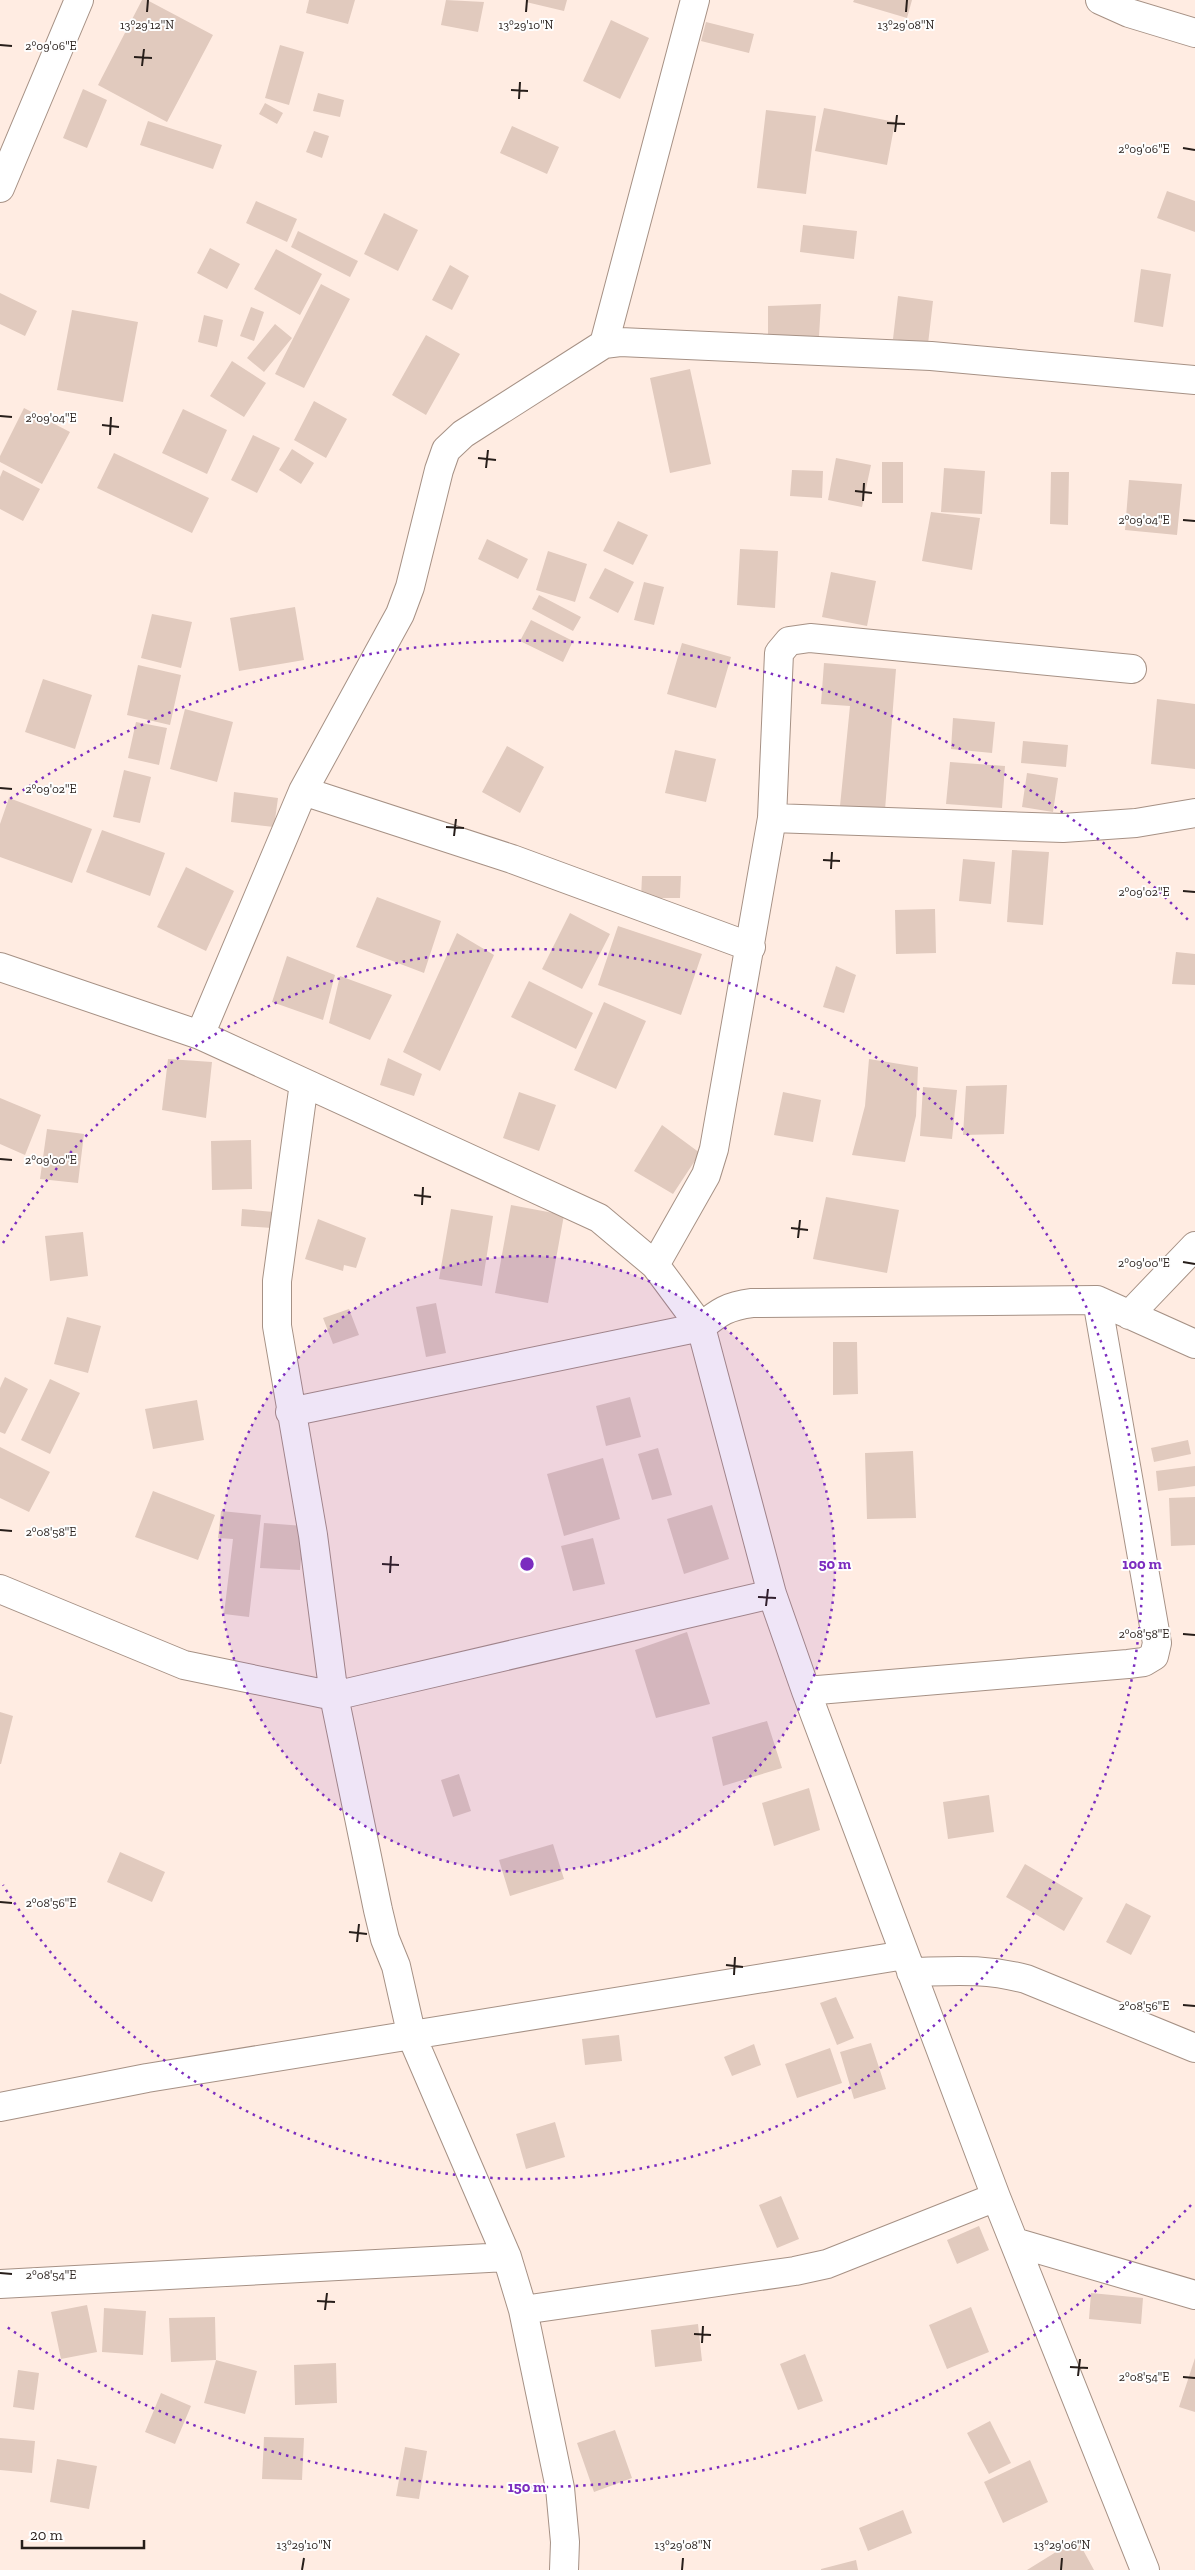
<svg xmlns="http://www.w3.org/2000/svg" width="1195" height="2570" viewBox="0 0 1195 2570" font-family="'Zilla Slab',serif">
<rect width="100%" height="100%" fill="#ffece2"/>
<path fill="#e1cabe" d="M 142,0 L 147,0 L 213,35 L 167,122 L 98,85 Z
M 309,0 L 355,0 L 348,24 L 306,13 Z
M 446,0 L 484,2 L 478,32 L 441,25 Z
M 526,0 L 567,0 L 564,11 L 526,2 Z
M 854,0 L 912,0 L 907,18 L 853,2 Z
M 611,20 L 649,38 L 620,99 L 583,81 Z
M 706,22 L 754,34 L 749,53 L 701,41 Z
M 280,45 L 304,52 L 289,105 L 265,98 Z
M 83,89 L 107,100 L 87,148 L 63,138 Z
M 318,93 L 344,100 L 340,117 L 313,111 Z
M 265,103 L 283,113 L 277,124 L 259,114 Z
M 824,108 L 895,122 L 887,165 L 815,151 Z
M 766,110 L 816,116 L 806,194 L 757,188 Z
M 148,121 L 222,145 L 213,169 L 140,145 Z
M 512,126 L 559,147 L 547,174 L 500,153 Z
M 314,131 L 329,136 L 322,158 L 306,152 Z
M 1167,191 L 1195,201 L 1195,232 L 1157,218 Z
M 256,201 L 297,219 L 287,242 L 246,223 Z
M 384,213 L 418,230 L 398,271 L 364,254 Z
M 803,225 L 857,231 L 854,259 L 800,252 Z
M 298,231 L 358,261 L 350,277 L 291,247 Z
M 210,248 L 240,264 L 227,289 L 197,273 Z
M 276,249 L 322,274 L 300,315 L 254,289 Z
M 450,265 L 469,276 L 452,310 L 432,300 Z
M 1141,269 L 1171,274 L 1163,327 L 1134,322 Z
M 321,284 L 350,299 L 304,388 L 275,374 Z
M 0,293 L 37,311 L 25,336 L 0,324 Z
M 898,296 L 933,301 L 928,344 L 893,339 Z
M 821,304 L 819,336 L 768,339 L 768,306 Z
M 251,307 L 264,312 L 254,341 L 240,336 Z
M 72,310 L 138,322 L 123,402 L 57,390 Z
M 204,315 L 223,320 L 217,347 L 198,342 Z
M 275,324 L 292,338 L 264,372 L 247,358 Z
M 426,335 L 460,354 L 426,415 L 392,395 Z
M 232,361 L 266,383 L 244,417 L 210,396 Z
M 690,369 L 711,464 L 670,473 L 650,378 Z
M 314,401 L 347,419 L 326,458 L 294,440 Z
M 24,408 L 70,432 L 42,484 L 0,462 L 0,456 Z
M 183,409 L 227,430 L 207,474 L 162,453 Z
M 253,435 L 280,448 L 257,493 L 231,480 Z
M 292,449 L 314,463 L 301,484 L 279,470 Z
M 114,453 L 209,498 L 192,533 L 97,488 Z
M 836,458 L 871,465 L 862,507 L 828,500 Z
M 882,462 L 903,462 L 903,503 L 882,503 Z
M 944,468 L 985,471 L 982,514 L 941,512 Z
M 3,470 L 40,489 L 23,521 L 0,509 L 0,477 Z
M 792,470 L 823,471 L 822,498 L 790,496 Z
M 1051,472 L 1069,472 L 1068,525 L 1050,524 Z
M 1129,480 L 1182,484 L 1177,535 L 1125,530 Z
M 931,512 L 980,518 L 972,570 L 922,561 Z
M 618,521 L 648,535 L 633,565 L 603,551 Z
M 487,539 L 528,559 L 518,579 L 478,559 Z
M 740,549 L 778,551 L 775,608 L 737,605 Z
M 548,551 L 587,564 L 575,602 L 536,590 Z
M 605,568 L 634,582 L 618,613 L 589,598 Z
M 831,572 L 876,581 L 867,626 L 822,617 Z
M 644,582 L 664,587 L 654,625 L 634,620 Z
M 539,595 L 581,617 L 573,631 L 532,609 Z
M 295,607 L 304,660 L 239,671 L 230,618 Z
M 152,614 L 192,622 L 181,668 L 141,658 Z
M 531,620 L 573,641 L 563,662 L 520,641 Z
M 682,643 L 731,657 L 716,708 L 667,694 Z
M 824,663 L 896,669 L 885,810 L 840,806 L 850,706 L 821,704 Z
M 138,665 L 181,675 L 170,725 L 127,715 Z
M 43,679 L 92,695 L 75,749 L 25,732 Z
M 1157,699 L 1195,704 L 1195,769 L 1151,764 Z
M 185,709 L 233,722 L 217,782 L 170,769 Z
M 953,718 L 995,722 L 992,753 L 951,749 Z
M 136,722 L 167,728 L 159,765 L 128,758 Z
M 1023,741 L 1068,745 L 1066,767 L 1021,763 Z
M 507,746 L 544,767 L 520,813 L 482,792 Z
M 675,750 L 716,759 L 706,802 L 665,793 Z
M 950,762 L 1005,766 L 1002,808 L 946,804 Z
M 124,770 L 151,777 L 140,823 L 113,817 Z
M 1027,773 L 1058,778 L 1053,812 L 1022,807 Z
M 234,792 L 278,798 L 274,827 L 231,822 Z
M 9,798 L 92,829 L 72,883 L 0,857 L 0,824 Z
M 102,830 L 165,853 L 150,896 L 86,872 Z
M 1012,850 L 1049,852 L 1043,925 L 1007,922 Z
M 963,859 L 995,862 L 991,904 L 959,901 Z
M 186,867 L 234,891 L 206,951 L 157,927 Z
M 642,876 L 681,876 L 680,898 L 641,898 Z
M 377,897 L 441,921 L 424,973 L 356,947 Z
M 935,909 L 936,953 L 896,954 L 895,910 Z
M 570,913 L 610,934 L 582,989 L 542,969 Z
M 618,926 L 702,954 L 681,1015 L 598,985 Z
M 457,933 L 494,955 L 440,1071 L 403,1052 Z
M 1176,952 L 1195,954 L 1195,985 L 1172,984 Z
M 287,956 L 335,975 L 323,1020 L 272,1002 Z
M 836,966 L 856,975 L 844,1013 L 823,1007 Z
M 340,976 L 392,995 L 370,1040 L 329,1023 Z
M 529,981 L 593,1013 L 576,1049 L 511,1017 Z
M 604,1002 L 646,1021 L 616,1089 L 574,1070 Z
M 388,1058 L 422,1074 L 414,1096 L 380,1085 Z
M 168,1059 L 212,1062 L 206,1118 L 162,1110 Z
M 869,1059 L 918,1067 L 916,1116 L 905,1162 L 852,1155 L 865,1106 Z
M 1007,1085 L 1004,1134 L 963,1135 L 966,1086 Z
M 923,1087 L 957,1090 L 952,1139 L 920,1136 Z
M 519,1092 L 556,1105 L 539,1151 L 503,1138 Z
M 783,1092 L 821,1100 L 813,1142 L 774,1135 Z
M 0,1098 L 41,1115 L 25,1155 L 0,1144 Z
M 662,1125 L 700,1153 L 673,1194 L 634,1171 Z
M 47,1129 L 84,1134 L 78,1183 L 40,1179 Z
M 251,1140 L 252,1189 L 212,1190 L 211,1141 Z
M 826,1197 L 899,1210 L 887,1273 L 813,1259 Z
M 511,1205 L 564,1215 L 548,1303 L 495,1293 Z
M 242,1209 L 274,1212 L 272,1228 L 241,1226 Z
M 451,1209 L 493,1216 L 482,1286 L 439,1279 Z
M 318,1219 L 366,1238 L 356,1268 L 344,1265 L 343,1271 L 305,1259 Z
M 83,1232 L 88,1276 L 50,1281 L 45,1236 Z
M 436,1303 L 446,1353 L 426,1357 L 416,1307 Z
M 349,1309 L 359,1335 L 333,1344 L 323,1318 Z
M 67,1317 L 101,1326 L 88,1373 L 54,1364 Z
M 833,1342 L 857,1342 L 858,1394 L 833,1395 Z
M 5,1377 L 28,1389 L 5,1434 L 0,1432 L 0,1388 Z
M 50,1379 L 80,1393 L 50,1454 L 21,1440 Z
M 630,1397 L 641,1437 L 606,1446 L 596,1406 Z
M 197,1400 L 204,1440 L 153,1449 L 145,1409 Z
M 1188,1440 L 1191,1454 L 1154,1462 L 1151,1448 Z
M 0,1447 L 50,1472 L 29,1512 L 0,1498 Z
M 658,1448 L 672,1495 L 652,1500 L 638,1454 Z
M 913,1451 L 916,1518 L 867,1519 L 865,1453 Z
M 603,1458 L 620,1519 L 564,1536 L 547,1474 Z
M 1195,1466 L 1195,1486 L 1158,1491 L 1156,1471 Z
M 153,1491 L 215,1515 L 198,1560 L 135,1537 Z
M 1195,1497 L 1195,1545 L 1171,1546 L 1169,1498 Z
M 712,1505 L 729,1559 L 684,1574 L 667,1519 Z
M 221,1511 L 261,1515 L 249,1617 L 224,1614 L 233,1539 L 218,1538 Z
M 264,1523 L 304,1526 L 300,1570 L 260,1568 Z
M 593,1538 L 605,1584 L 573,1591 L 561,1546 Z
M 687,1632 L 710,1704 L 656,1718 L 635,1650 Z
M 0,1712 L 13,1716 L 1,1764 L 0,1764 Z
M 767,1721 L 782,1768 L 723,1786 L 712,1737 Z
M 459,1774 L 471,1811 L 453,1817 L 441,1780 Z
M 809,1788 L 820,1830 L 774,1846 L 762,1803 Z
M 989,1795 L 994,1832 L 948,1839 L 943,1802 Z
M 553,1844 L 564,1879 L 510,1896 L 499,1860 Z
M 120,1852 L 165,1872 L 152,1902 L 107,1882 Z
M 1025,1864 L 1083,1898 L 1064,1931 L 1006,1897 Z
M 1126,1903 L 1151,1916 L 1131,1955 L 1106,1942 Z
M 836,1997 L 854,2038 L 837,2045 L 820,2003 Z
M 619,2035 L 622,2061 L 585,2065 L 582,2039 Z
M 871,2043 L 886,2089 L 854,2099 L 840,2052 Z
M 754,2044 L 761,2065 L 732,2076 L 724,2057 Z
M 830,2048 L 842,2083 L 797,2098 L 785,2064 Z
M 555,2122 L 565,2157 L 526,2169 L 516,2134 Z
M 781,2196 L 799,2239 L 777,2248 L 759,2205 Z
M 979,2226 L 989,2250 L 957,2264 L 947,2240 Z
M 1091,2293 L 1143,2298 L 1141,2324 L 1089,2319 Z
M 87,2305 L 97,2352 L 61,2359 L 51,2312 Z
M 971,2307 L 989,2352 L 947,2369 L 929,2325 Z
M 104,2308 L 146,2311 L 143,2355 L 102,2352 Z
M 215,2317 L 216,2360 L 171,2362 L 169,2318 Z
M 698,2324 L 702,2361 L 655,2367 L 651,2330 Z
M 805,2354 L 823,2401 L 798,2410 L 780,2364 Z
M 1195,2358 L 1195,2412 L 1179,2407 Z
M 216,2360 L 257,2371 L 245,2414 L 204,2403 Z
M 336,2363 L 337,2403 L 295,2405 L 294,2365 Z
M 18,2370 L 39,2373 L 34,2410 L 13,2407 Z
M 161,2393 L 191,2406 L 175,2444 L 145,2432 Z
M 990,2421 L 1011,2463 L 989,2474 L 967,2433 Z
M 615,2430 L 632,2478 L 594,2492 L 577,2443 Z
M 264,2437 L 304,2438 L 302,2480 L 262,2479 Z
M 0,2438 L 35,2441 L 32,2473 L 0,2470 Z
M 405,2447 L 427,2451 L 419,2499 L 396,2496 Z
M 57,2459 L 97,2466 L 89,2509 L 50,2502 Z
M 1030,2460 L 1048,2502 L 1003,2523 L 984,2482 Z
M 903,2510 L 912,2533 L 868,2551 L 859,2528 Z
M 1077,2539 L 1094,2570 L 1027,2570 Z
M 856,2560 L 858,2570 L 821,2570 L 821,2569 Z"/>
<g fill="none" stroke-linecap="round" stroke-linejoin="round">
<defs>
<path id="minor" d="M 1100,0 L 1129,13 L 1195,33
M 0,188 L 79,0
M 604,344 L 695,0
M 303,791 L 512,859 L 751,947
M 772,818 L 1063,828 L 1136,823 L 1195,813
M 0,967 L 200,1035 L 599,1218 L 655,1265 L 701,1327 L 772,1594 L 806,1691 L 996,2197 L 1145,2570
M 200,1035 L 303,791 L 400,614 L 410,587 L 439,470 L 446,450 L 463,434 L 604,344 L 620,342 L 931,356 L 1195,380
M 304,1083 L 277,1281 L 277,1326 L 313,1535 L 334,1696 L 378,1910 L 385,1939 L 396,1966 L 412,2037 L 507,2257 L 523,2310 L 560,2488 L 565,2542 L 564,2570
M 655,1265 L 706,1175 L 714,1149 L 772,818 L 779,653 L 789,641 L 810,638 L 1132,669
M 1129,1315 L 1195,1246
M 290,1412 L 701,1327 C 719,1312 728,1306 752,1303 L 1097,1300 L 1195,1344
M 0,1589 L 184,1665 L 334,1696 L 772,1594
M 806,1691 L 1128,1664 L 1144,1662 L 1154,1656 L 1157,1643 L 1097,1300
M 911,1972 C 954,1971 984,1968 1026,1979 L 1195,2048
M 0,2107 L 147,2078 L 905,1955
M 1014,2242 L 1195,2295
M 0,2284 L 507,2257
M 523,2310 L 795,2271 L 827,2264 L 996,2197"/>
</defs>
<use href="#minor" stroke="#a69185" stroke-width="30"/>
<use href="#minor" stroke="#fff" stroke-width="28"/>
</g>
<path fill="none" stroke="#271e1a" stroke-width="2" d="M 147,12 L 148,0M 526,12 L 527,0M 906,12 L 907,0M 0,45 L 12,46M 134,57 L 152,58M 142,66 L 144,49M 511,90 L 528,91M 519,99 L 520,82M 887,123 L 905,124M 895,132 L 897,115M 1183,148 L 1195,150M 0,416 L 12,417M 102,425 L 119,427M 110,435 L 111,417M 478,458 L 496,460M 486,468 L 488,450M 855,491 L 872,493M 863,501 L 864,483M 1183,520 L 1195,521M 0,788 L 12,789M 446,827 L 464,828M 454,836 L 456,819M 823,860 L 840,861M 831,869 L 832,852M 1183,891 L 1195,892M 0,1159 L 12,1160M 414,1195 L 431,1197M 422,1205 L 423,1187M 791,1228 L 808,1230M 798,1238 L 800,1220M 1183,1262 L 1195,1264M 0,1530 L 12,1531M 382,1564 L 399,1565M 390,1573 L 391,1556M 758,1597 L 776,1598M 766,1606 L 768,1589M 1183,1634 L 1195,1635M 0,1902 L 12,1903M 349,1932 L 367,1934M 357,1942 L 359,1924M 726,1965 L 743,1967M 734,1975 L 735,1957M 1183,2005 L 1195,2006M 0,2273 L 12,2274M 317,2301 L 335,2302M 325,2310 L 327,2293M 694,2334 L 711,2335M 702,2343 L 703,2326M 1070,2367 L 1088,2368M 1078,2376 L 1080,2359M 1183,2377 L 1195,2378M 302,2570 L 304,2558M 682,2570 L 683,2558M 1061,2570 L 1062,2558"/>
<circle cx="527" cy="1564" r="308" fill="#7b2cbf" fill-opacity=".12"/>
<g fill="none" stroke="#7b2cbf" stroke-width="2.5" stroke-dasharray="2.5 5">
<circle cx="527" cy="1564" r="308"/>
<path d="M3 1243A615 615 0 1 1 3 1885"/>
<path d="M1191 2205A923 923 0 0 1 4 2325M4 803A923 923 0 0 1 1191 923"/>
</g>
<g font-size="12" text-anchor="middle" fill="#271e1a" stroke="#fefefe" stroke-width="4" stroke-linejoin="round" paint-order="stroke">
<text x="147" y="29">13°29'12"N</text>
<text x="526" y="29">13°29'10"N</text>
<text x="906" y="29">13°29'08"N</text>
<text x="51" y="50">2°09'06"E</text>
<text x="1144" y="153">2°09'06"E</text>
<text x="51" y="422">2°09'04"E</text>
<text x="1144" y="524">2°09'04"E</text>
<text x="51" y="793">2°09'02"E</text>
<text x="1144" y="896">2°09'02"E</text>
<text x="51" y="1164">2°09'00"E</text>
<text x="1144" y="1267">2°09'00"E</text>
<text x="51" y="1536">2°08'58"E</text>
<text x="1144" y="1638">2°08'58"E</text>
<text x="51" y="1907">2°08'56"E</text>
<text x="1144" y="2010">2°08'56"E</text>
<text x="51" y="2279">2°08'54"E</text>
<text x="1144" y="2381">2°08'54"E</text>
<text x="304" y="2549">13°29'10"N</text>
<text x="683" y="2549">13°29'08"N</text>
<text x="1062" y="2549">13°29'06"N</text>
</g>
<circle cx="527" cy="1564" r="8" fill="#7b2cbf" stroke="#fefefe" stroke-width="2.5"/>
<g font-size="15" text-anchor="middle" font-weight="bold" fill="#7b2cbf" stroke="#fefefe" stroke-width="4" stroke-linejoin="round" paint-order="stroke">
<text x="835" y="1569">50 m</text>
<text x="1142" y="1569">100 m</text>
<text x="527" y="2492">150 m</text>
</g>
<path d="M22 2540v8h122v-8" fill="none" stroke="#271e1a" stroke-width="2.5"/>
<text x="30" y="2540" font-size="15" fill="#271e1a" stroke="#fefefe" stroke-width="4" paint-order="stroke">20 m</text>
</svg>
